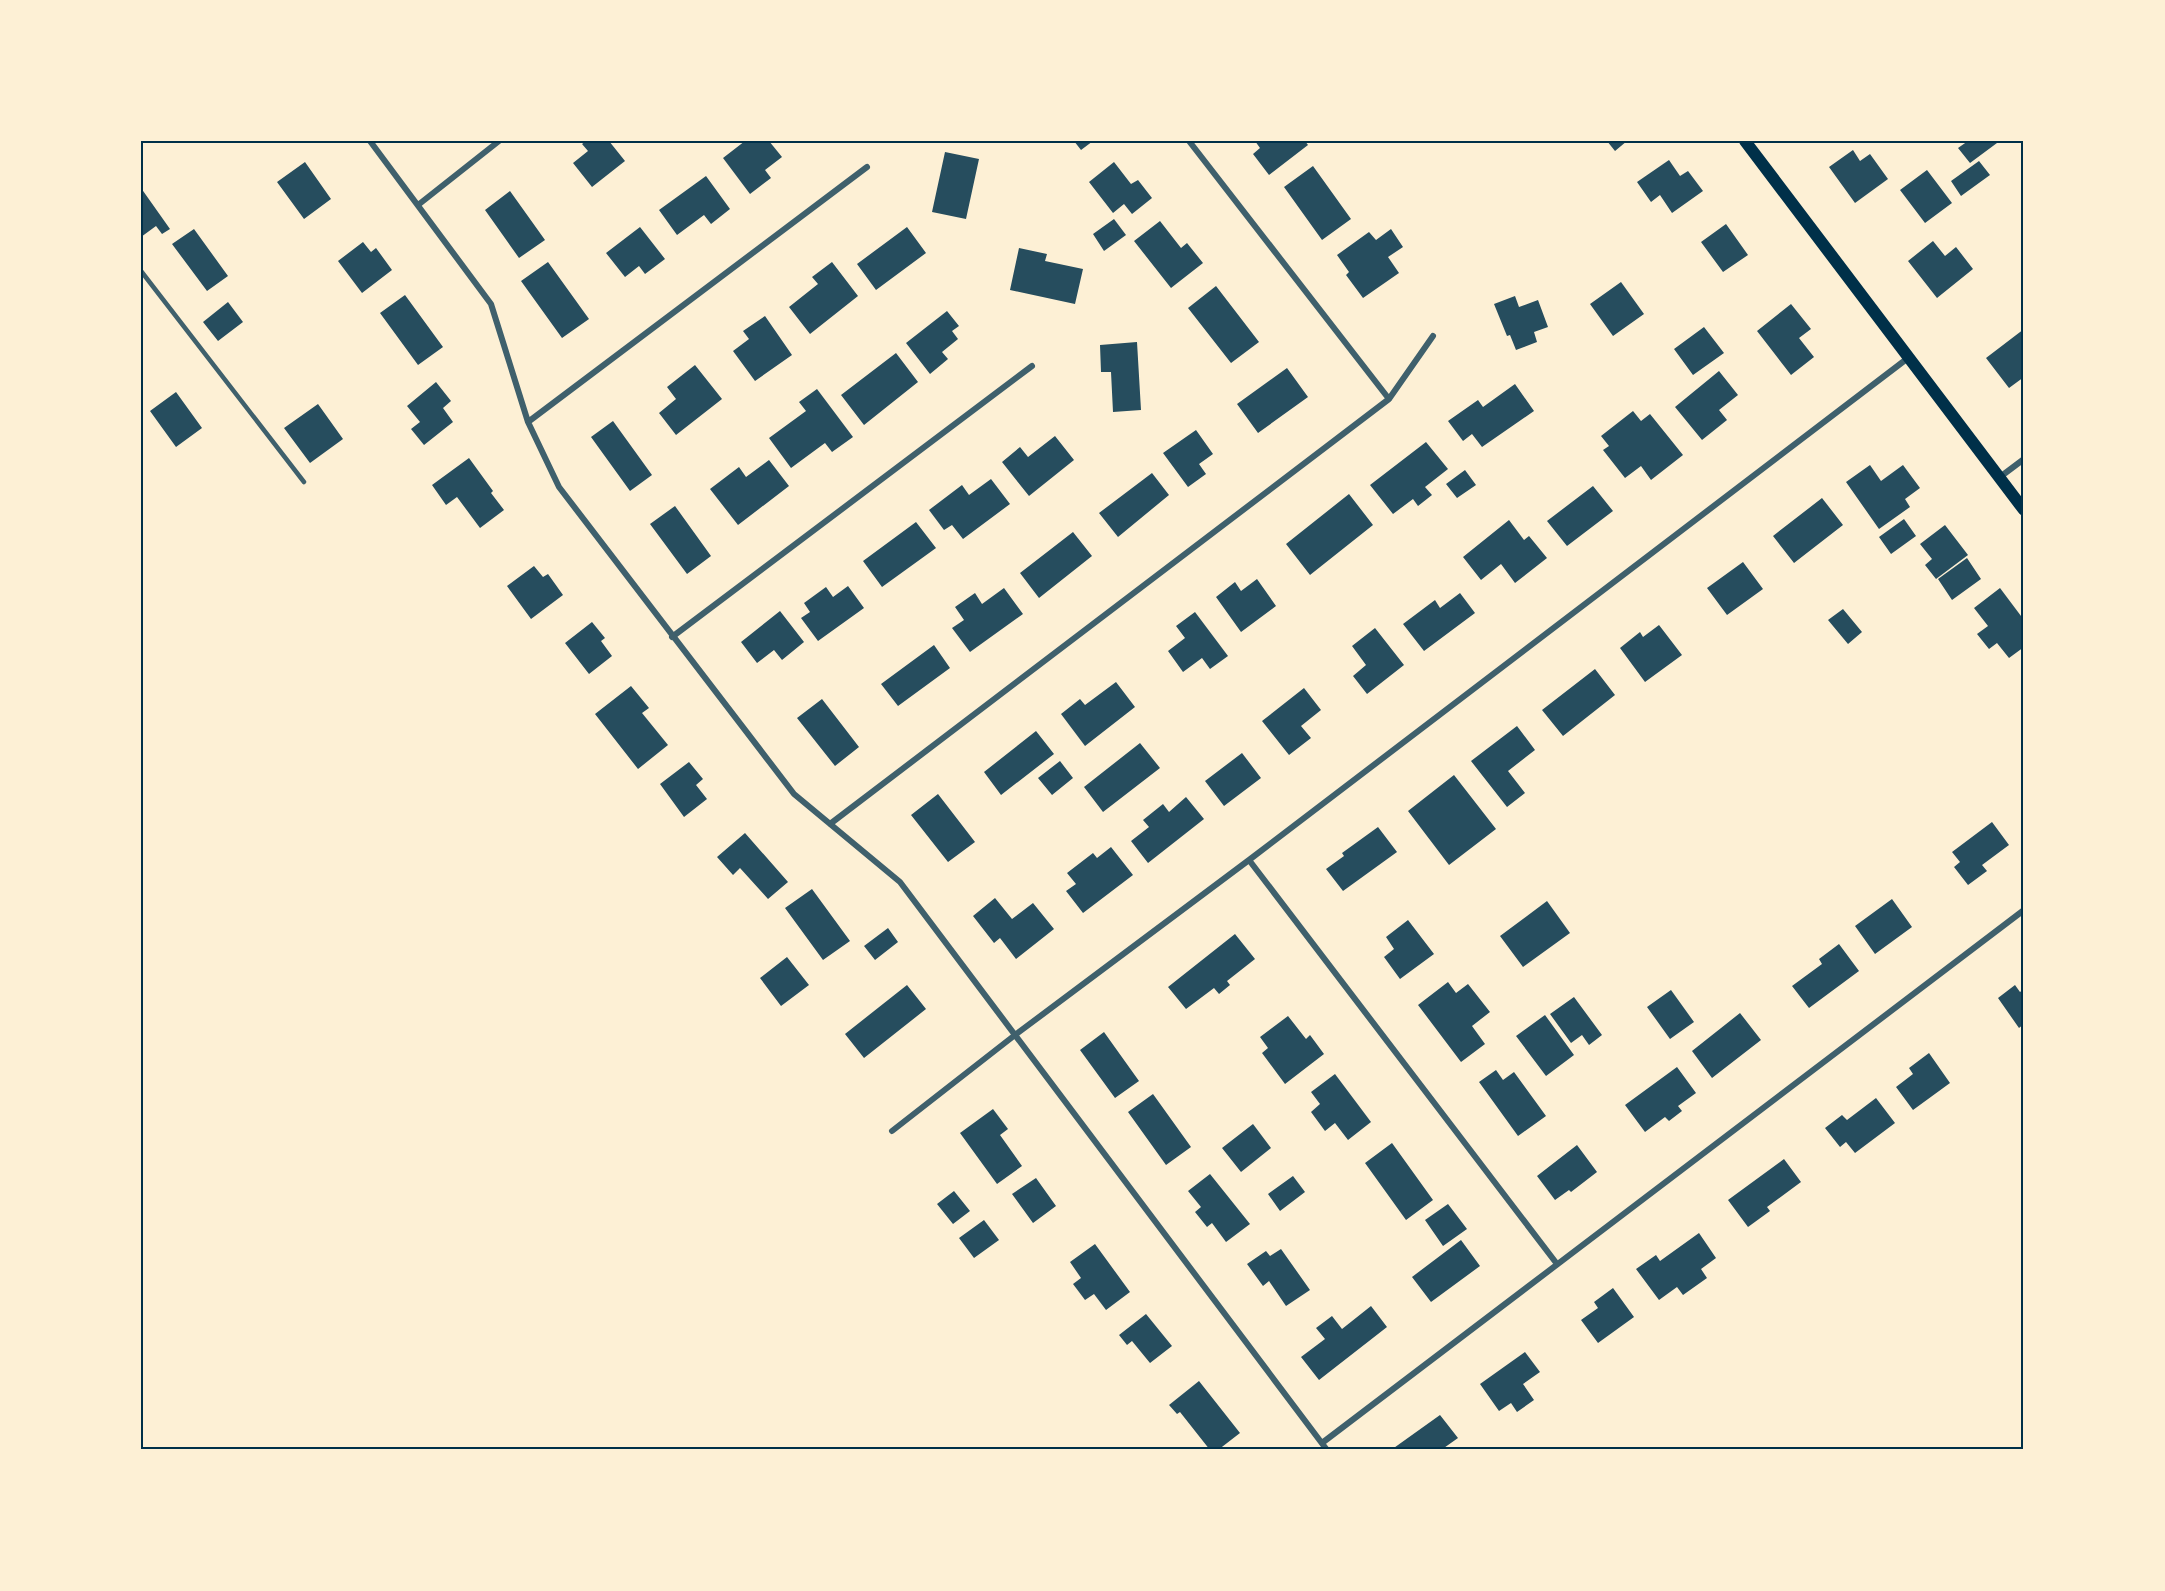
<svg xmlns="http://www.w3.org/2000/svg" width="2165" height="1591" viewBox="0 0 2165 1591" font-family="Figtree,sans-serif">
<rect width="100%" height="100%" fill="#fdf0d5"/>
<path fill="#264d5e" d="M 586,141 L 609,141 L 625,161 L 592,187 L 573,163 L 588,151 L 582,144 Z
M 745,141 L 769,141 L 782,157 L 765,170 L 771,178 L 750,194 L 723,158 Z
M 1074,141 L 1093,141 L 1081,150 Z
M 1255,141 L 1305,141 L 1308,145 L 1269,175 L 1253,154 L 1260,148 Z
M 1607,141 L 1627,141 L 1615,151 Z
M 1968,141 L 1996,141 L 1997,143 L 1970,163 L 1958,148 Z
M 1853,150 L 1860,161 L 1870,154 L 1888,179 L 1855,203 L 1829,167 Z
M 945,152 L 979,159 L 966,219 L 932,212 Z
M 1669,160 L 1680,176 L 1688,171 L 1703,191 L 1672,213 L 1660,195 L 1651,202 L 1637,182 Z
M 1979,161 L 1990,175 L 1961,196 L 1951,181 Z
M 305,162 L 331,199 L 304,219 L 277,182 Z
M 1114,162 L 1131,184 L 1138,180 L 1152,198 L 1132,214 L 1124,204 L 1113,213 L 1089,182 Z
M 1313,166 L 1351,219 L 1322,240 L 1284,187 Z
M 1927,170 L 1952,203 L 1925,223 L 1900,190 Z
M 706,176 L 730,209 L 711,224 L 704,215 L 677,235 L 659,210 Z
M 141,188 L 170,229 L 162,234 L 156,226 L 141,237 Z
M 510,191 L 545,240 L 519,258 L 485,210 Z
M 1114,219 L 1126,235 L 1104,251 L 1093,234 Z
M 1160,221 L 1181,248 L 1187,243 L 1203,263 L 1171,288 L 1134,241 Z
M 1726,224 L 1748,255 L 1723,272 L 1701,242 Z
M 640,227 L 665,259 L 645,274 L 639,266 L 625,277 L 606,253 Z
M 907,227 L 926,253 L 876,290 L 857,264 Z
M 194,229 L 228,276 L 207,291 L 172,244 Z
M 1391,229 L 1403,247 L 1388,257 L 1399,273 L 1363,298 L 1346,275 L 1349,272 L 1337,255 L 1369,232 L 1376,240 Z
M 1933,241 L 1945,256 L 1956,247 L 1973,269 L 1937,298 L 1908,261 Z
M 363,242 L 371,252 L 376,248 L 392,270 L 362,293 L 338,261 Z
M 1019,248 L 1047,254 L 1045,261 L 1083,269 L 1075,304 L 1010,290 Z
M 548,262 L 589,319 L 562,338 L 521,281 Z
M 832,262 L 858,296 L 810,334 L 789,307 L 818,284 L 812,277 Z
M 1621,282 L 1644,314 L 1613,336 L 1590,304 Z
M 1216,286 L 1259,342 L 1231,363 L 1188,308 Z
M 405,295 L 443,347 L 418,365 L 380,313 Z
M 1515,296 L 1519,307 L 1538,300 L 1548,327 L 1534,332 L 1537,342 L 1516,350 L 1510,335 L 1507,336 L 1494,304 Z
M 228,302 L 243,322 L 218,341 L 203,322 Z
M 1791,304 L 1811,329 L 1799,338 L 1814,357 L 1791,375 L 1757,331 Z
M 947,311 L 959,326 L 952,331 L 958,339 L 942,352 L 948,359 L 930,374 L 906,343 Z
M 765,316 L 792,355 L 755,381 L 733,351 L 749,339 L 743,331 Z
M 1704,327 L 1724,353 L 1693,375 L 1674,349 Z
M 2024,329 L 2024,377 L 2009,388 L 1986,358 Z
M 1137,342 L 1141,410 L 1113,412 L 1111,372 L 1101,372 L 1100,345 Z
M 896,353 L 918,382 L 864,425 L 841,395 Z
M 695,365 L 722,399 L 676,435 L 659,413 L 676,399 L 667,387 Z
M 1287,368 L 1308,397 L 1258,433 L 1237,404 Z
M 1719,371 L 1738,395 L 1719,410 L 1727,420 L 1702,440 L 1675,407 Z
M 436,382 L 451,401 L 443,408 L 453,422 L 424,445 L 411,429 L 420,422 L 407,406 Z
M 1515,384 L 1534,411 L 1482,447 L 1472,434 L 1463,441 L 1448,421 L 1478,400 L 1483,407 Z
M 817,389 L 853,437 L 832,452 L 825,443 L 791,468 L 769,438 L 806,411 L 799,402 Z
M 176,392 L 202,428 L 176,447 L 150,411 Z
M 318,404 L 343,439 L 310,463 L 284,428 Z
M 1633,411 L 1641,421 L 1650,414 L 1683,455 L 1651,480 L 1641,466 L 1625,478 L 1603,450 L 1609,446 L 1601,436 Z
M 613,421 L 652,475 L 630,491 L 591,437 Z
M 1196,430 L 1213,454 L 1199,464 L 1206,474 L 1188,487 L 1163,453 Z
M 1055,436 L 1074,460 L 1029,496 L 1002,462 L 1020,447 L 1028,457 Z
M 1426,442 L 1448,469 L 1425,487 L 1432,495 L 1418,506 L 1413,499 L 1393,514 L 1370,485 Z
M 469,458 L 493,491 L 491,493 L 504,510 L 480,528 L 457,497 L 446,505 L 432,485 Z
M 769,460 L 789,486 L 738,525 L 710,489 L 739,467 L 746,477 Z
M 1870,465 L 1881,481 L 1903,465 L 1920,488 L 1905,499 L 1910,507 L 1879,529 L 1846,482 Z
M 1465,470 L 1476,485 L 1457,498 L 1446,484 Z
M 1152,473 L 1169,495 L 1118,537 L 1099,513 Z
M 991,479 L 1010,504 L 963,539 L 952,525 L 944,530 L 929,510 L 962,485 L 969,495 Z
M 1593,486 L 1613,511 L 1567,546 L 1547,521 Z
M 1349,494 L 1373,525 L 1310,575 L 1286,544 Z
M 1822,498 L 1843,525 L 1794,563 L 1773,536 Z
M 675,506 L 711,556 L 687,574 L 650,524 Z
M 1904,519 L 1916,536 L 1891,554 L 1879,537 Z
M 1509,520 L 1524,540 L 1529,536 L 1547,558 L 1515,583 L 1501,564 L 1481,580 L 1463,557 Z
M 916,522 L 936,548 L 882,587 L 863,561 Z
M 1945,525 L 1968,555 L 1936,579 L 1925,565 L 1932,559 L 1920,544 Z
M 1073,532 L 1092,556 L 1039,598 L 1020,573 Z
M 1967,558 L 1981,579 L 1952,600 L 1938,579 Z
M 1743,562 L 1763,589 L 1727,615 L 1707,588 Z
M 534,566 L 543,577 L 548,574 L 563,595 L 531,619 L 507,586 Z
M 1257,579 L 1276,606 L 1241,632 L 1216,597 L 1235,582 L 1241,591 Z
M 848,586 L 864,608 L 818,641 L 801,618 L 810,612 L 804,603 L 826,587 L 833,597 Z
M 1004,588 L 1023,614 L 970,652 L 952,628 L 964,620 L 955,607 L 975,593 L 982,604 Z
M 2000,588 L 2024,620 L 2024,647 L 2009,658 L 1997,643 L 1989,649 L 1977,634 L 1988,626 L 1974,608 Z
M 1460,593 L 1475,613 L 1424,651 L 1403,624 L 1435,600 L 1440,608 Z
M 1843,609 L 1862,632 L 1848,644 L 1828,620 Z
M 780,611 L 804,642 L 782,660 L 774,650 L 757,663 L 741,642 Z
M 1195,612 L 1228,656 L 1210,669 L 1202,658 L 1183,672 L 1168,651 L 1185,638 L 1176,626 Z
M 592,622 L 605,638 L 601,641 L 612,656 L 589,674 L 565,643 Z
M 1659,625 L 1682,655 L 1645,682 L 1620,648 L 1640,632 L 1643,637 Z
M 1375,628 L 1404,665 L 1367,694 L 1353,676 L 1366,665 L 1352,646 Z
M 934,645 L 950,668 L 898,706 L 881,684 Z
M 1595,669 L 1615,695 L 1563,736 L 1542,710 Z
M 1116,682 L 1135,707 L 1085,746 L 1061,714 L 1080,699 L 1085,705 Z
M 631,686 L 649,708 L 642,713 L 668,745 L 638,769 L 595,714 Z
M 1304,688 L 1321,710 L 1301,726 L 1311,738 L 1289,755 L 1262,721 Z
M 822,699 L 859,747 L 835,766 L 797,718 Z
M 1517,726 L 1535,750 L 1508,771 L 1525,793 L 1507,807 L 1471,761 Z
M 1036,731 L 1054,754 L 1001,795 L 984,772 Z
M 1140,743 L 1160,768 L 1103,812 L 1084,787 Z
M 1242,753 L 1261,778 L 1224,806 L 1205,781 Z
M 1060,761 L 1073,778 L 1052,795 L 1038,778 Z
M 689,762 L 703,779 L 696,785 L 707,799 L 684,817 L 660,784 Z
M 1454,775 L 1496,829 L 1449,865 L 1408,811 Z
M 938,794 L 975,842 L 948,862 L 911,815 Z
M 1186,797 L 1204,819 L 1148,863 L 1131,841 L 1149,827 L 1143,820 L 1163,804 L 1169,812 Z
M 1992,822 L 2009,845 L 1982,865 L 1987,871 L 1968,885 L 1954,867 L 1960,862 L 1952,852 Z
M 1378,827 L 1397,852 L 1343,891 L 1326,869 L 1344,856 L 1342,853 Z
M 745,833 L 788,882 L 768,899 L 740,868 L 733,875 L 717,857 Z
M 1111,847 L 1133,875 L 1083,913 L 1066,891 L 1076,884 L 1067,873 L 1093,853 L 1097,858 Z
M 812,889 L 850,941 L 823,960 L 785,908 Z
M 995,898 L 1012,919 L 1033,903 L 1054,929 L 1016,959 L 1000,938 L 994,943 L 973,916 Z
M 1892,899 L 1912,927 L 1875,954 L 1855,926 Z
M 1547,901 L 1570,933 L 1523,967 L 1500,936 Z
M 1408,920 L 1434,954 L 1400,979 L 1384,957 L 1394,949 L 1386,937 Z
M 888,928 L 898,942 L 875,960 L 864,946 Z
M 1235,934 L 1255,959 L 1227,981 L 1230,985 L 1219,994 L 1214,988 L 1186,1009 L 1168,987 Z
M 1839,944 L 1859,971 L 1809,1008 L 1792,986 L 1822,964 L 1819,959 Z
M 787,957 L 809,985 L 781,1006 L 760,978 Z
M 1448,982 L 1456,993 L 1468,984 L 1490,1012 L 1472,1026 L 1485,1044 L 1461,1062 L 1418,1005 Z
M 907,985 L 926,1009 L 864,1058 L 845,1034 Z
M 2015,985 L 2020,992 L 2024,989 L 2024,1024 L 2019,1028 L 1998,998 Z
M 1671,990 L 1694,1022 L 1670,1039 L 1647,1007 Z
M 1574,997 L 1602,1035 L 1589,1045 L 1582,1035 L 1571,1043 L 1550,1014 Z
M 1740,1013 L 1761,1040 L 1712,1078 L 1692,1051 Z
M 1545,1015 L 1574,1055 L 1546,1076 L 1516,1036 Z
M 1288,1016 L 1306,1039 L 1310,1035 L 1324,1054 L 1285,1084 L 1262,1053 L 1268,1048 L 1260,1037 Z
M 1104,1032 L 1139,1081 L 1115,1098 L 1080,1050 Z
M 1929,1053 L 1950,1083 L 1913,1110 L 1896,1087 L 1913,1074 L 1909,1068 Z
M 1677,1067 L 1696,1093 L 1678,1106 L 1682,1111 L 1669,1121 L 1665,1117 L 1645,1132 L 1625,1105 Z
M 1496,1070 L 1503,1080 L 1514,1072 L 1546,1116 L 1518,1136 L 1479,1082 Z
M 1335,1074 L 1371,1122 L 1348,1140 L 1335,1123 L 1325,1131 L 1311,1112 L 1320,1104 L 1311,1092 Z
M 1153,1094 L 1191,1147 L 1166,1165 L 1128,1112 Z
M 1876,1098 L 1895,1123 L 1855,1153 L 1846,1142 L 1840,1147 L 1825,1128 L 1842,1115 L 1847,1120 Z
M 993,1109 L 1008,1129 L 1000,1135 L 1022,1166 L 997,1184 L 960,1133 Z
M 1253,1124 L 1271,1148 L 1241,1172 L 1222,1148 Z
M 1392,1143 L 1433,1200 L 1406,1220 L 1365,1163 Z
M 1577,1145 L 1597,1172 L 1571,1192 L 1569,1190 L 1555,1200 L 1537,1176 Z
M 1784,1159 L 1801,1182 L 1767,1207 L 1770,1211 L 1748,1227 L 1728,1200 Z
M 1210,1174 L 1250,1224 L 1226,1242 L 1212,1223 L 1207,1227 L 1195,1212 L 1201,1207 L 1188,1191 Z
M 1293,1176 L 1305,1192 L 1280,1211 L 1268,1194 Z
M 1036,1178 L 1056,1206 L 1033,1223 L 1012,1194 Z
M 954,1191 L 970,1211 L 953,1224 L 937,1204 Z
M 1448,1204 L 1467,1229 L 1443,1246 L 1425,1220 Z
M 984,1220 L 999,1240 L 974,1258 L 959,1238 Z
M 1699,1233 L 1716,1258 L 1701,1269 L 1707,1278 L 1683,1295 L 1677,1287 L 1659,1300 L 1636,1269 L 1656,1255 L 1660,1261 Z
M 1461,1240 L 1480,1266 L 1431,1302 L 1412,1277 Z
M 1095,1244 L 1130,1292 L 1106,1310 L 1094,1294 L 1085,1300 L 1073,1284 L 1081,1278 L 1070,1262 Z
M 1281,1249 L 1310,1290 L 1286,1306 L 1269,1281 L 1263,1286 L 1247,1264 L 1266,1251 L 1270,1256 Z
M 1613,1288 L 1634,1317 L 1598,1343 L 1581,1320 L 1598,1308 L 1594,1302 Z
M 1371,1306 L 1387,1327 L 1319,1380 L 1301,1357 L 1325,1339 L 1316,1328 L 1332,1316 L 1342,1329 Z
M 1146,1314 L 1172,1346 L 1150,1363 L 1132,1341 L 1127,1345 L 1119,1335 Z
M 1525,1352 L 1540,1372 L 1523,1384 L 1534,1400 L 1517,1412 L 1511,1403 L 1499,1411 L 1480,1384 Z
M 1199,1381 L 1240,1433 L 1218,1450 L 1210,1450 L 1180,1412 L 1177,1414 L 1169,1405 Z
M 1440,1415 L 1458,1438 L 1441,1450 L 1391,1450 Z"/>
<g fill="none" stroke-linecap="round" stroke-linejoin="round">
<path stroke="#3f606c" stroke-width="4.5" d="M 141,271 L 304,482"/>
<path stroke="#3f606c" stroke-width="6" d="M 370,141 L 491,304 L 528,422 L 559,487 L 794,794 L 900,882 L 1327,1450
M 1189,141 L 1389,399
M 418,205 L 499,141
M 528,422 L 867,167
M 2000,477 L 2024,459
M 672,637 L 1032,366
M 830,824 L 1389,399 L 1433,336
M 1249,860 L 1557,1264
M 892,1131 L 1015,1035 L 1249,860 L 1908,358
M 1322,1443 L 2024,910"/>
<path stroke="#003049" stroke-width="12" d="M 1745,141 L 2024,510"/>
</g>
<rect width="2165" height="1591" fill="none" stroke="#fdf0d5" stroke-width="285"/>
<rect x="142" y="142" width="1880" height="1306" fill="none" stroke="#003049" stroke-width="2"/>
</svg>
